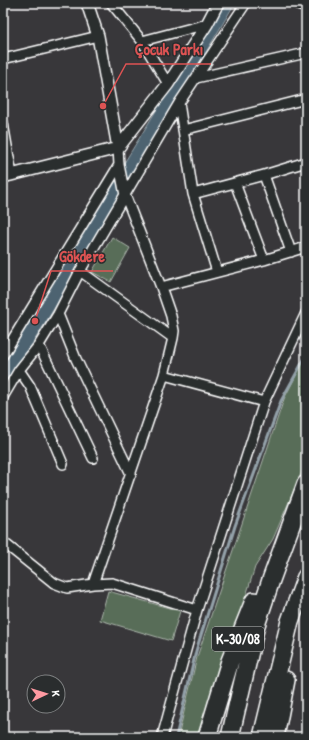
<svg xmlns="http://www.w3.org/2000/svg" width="309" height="740" viewBox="0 0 309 740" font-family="'Patrick Hand',sans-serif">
<rect width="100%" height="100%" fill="#38373a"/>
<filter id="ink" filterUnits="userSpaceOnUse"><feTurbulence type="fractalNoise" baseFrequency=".025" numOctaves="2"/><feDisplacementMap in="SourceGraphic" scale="8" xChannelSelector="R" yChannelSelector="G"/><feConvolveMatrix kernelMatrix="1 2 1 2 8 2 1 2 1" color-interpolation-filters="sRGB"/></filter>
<g filter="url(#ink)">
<path fill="#586d58" stroke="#acb6ac" d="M 112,237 L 130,248 L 111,282 L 92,272 Z
M 306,356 L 306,462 L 273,539 L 255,567 L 202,737 L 178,737 L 197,657 L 284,399 Z
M 108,591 L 180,611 L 171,641 L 100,620 Z"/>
<path fill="#4d6471" stroke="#94a2aa" d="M 222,3 L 235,3 L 52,312 L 3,391 L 3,361 Z"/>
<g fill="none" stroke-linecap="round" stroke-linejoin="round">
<path stroke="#94a2aa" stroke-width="3" d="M 176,737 L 196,651 L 235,526 L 281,401 L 306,356"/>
<defs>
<path id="minor" d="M 111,3 L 142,41 L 168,84
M 299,3 L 300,6 L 306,4
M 142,41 L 207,24
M 3,59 L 98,36
M 196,78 L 306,53
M 179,103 L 193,194 L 217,272
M 3,123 L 12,175
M 183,130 L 306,99
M 264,175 L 291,252
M 235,183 L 264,260
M 193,194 L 264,175 L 306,162
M 80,271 L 173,338
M 161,287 L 264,260 L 306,247
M 58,314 L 76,359 L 131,474
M 39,345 L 93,458
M 3,355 L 119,165 L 118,148
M 19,370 L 30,386 L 63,464
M 164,375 L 264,402
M 3,397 L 19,370 L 39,345 L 58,314 L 80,271 L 179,103 L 246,3
M 3,542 L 54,583 L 67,588 L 93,584 L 112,583 L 197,610
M 93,584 L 164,375 L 173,338 L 174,331 L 171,316 L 161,287 L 125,195 L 119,165
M 162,737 L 197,610 L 264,402 L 306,313"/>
<path id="tertiary" d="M 87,3 L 98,36 L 118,148
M 3,177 L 118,148 L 168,84 L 207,24 L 218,3"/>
<path id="motorway" d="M 207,737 L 230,661 L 254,601
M 230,737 L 256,625 L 271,580 L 306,484
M 262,737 L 290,621 L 306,577
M 275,737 L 286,680"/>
</defs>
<use href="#minor" stroke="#fff" stroke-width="12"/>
<use href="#tertiary" stroke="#fff" stroke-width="14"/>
<use href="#motorway" stroke="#fff" stroke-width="20"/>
<use href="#minor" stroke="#2a2d2e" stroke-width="9"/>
<use href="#tertiary" stroke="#2a2d2e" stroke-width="11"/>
<use href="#motorway" stroke="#2a2d2e" stroke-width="17"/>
</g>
</g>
<g text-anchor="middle" stroke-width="3" stroke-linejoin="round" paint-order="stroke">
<rect fill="#2a2d2e" stroke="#bfc0c0" stroke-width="1" x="212" y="627" width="52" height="24" rx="3"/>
<g font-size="14" font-weight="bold" fill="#fff">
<text x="238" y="644">K-30/08</text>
</g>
</g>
<path fill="none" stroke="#de5353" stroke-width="1.5" d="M103 106L126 64H211M35 321L51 271H113"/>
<g fill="#de5353" stroke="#2a2d2e" stroke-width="1.5">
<circle cx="103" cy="106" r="4"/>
<circle cx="35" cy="321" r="4"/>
</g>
<g font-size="16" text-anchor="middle" font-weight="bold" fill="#de5353" stroke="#2a2d2e" stroke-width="3" stroke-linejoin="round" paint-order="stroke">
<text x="169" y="55">Çocuk Parkı</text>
<text x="82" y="262">Gökdere</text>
</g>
<rect width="309" height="740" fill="none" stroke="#2a2d2e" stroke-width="16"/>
<rect x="8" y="8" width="293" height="724" fill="none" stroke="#fff" stroke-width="1.5" filter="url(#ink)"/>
<g transform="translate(46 694) rotate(86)"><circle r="19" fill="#2a2d2e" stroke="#7f8182"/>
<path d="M0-3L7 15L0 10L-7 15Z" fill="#ff9aa2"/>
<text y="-6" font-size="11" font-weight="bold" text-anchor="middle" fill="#ffffff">K</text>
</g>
</svg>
